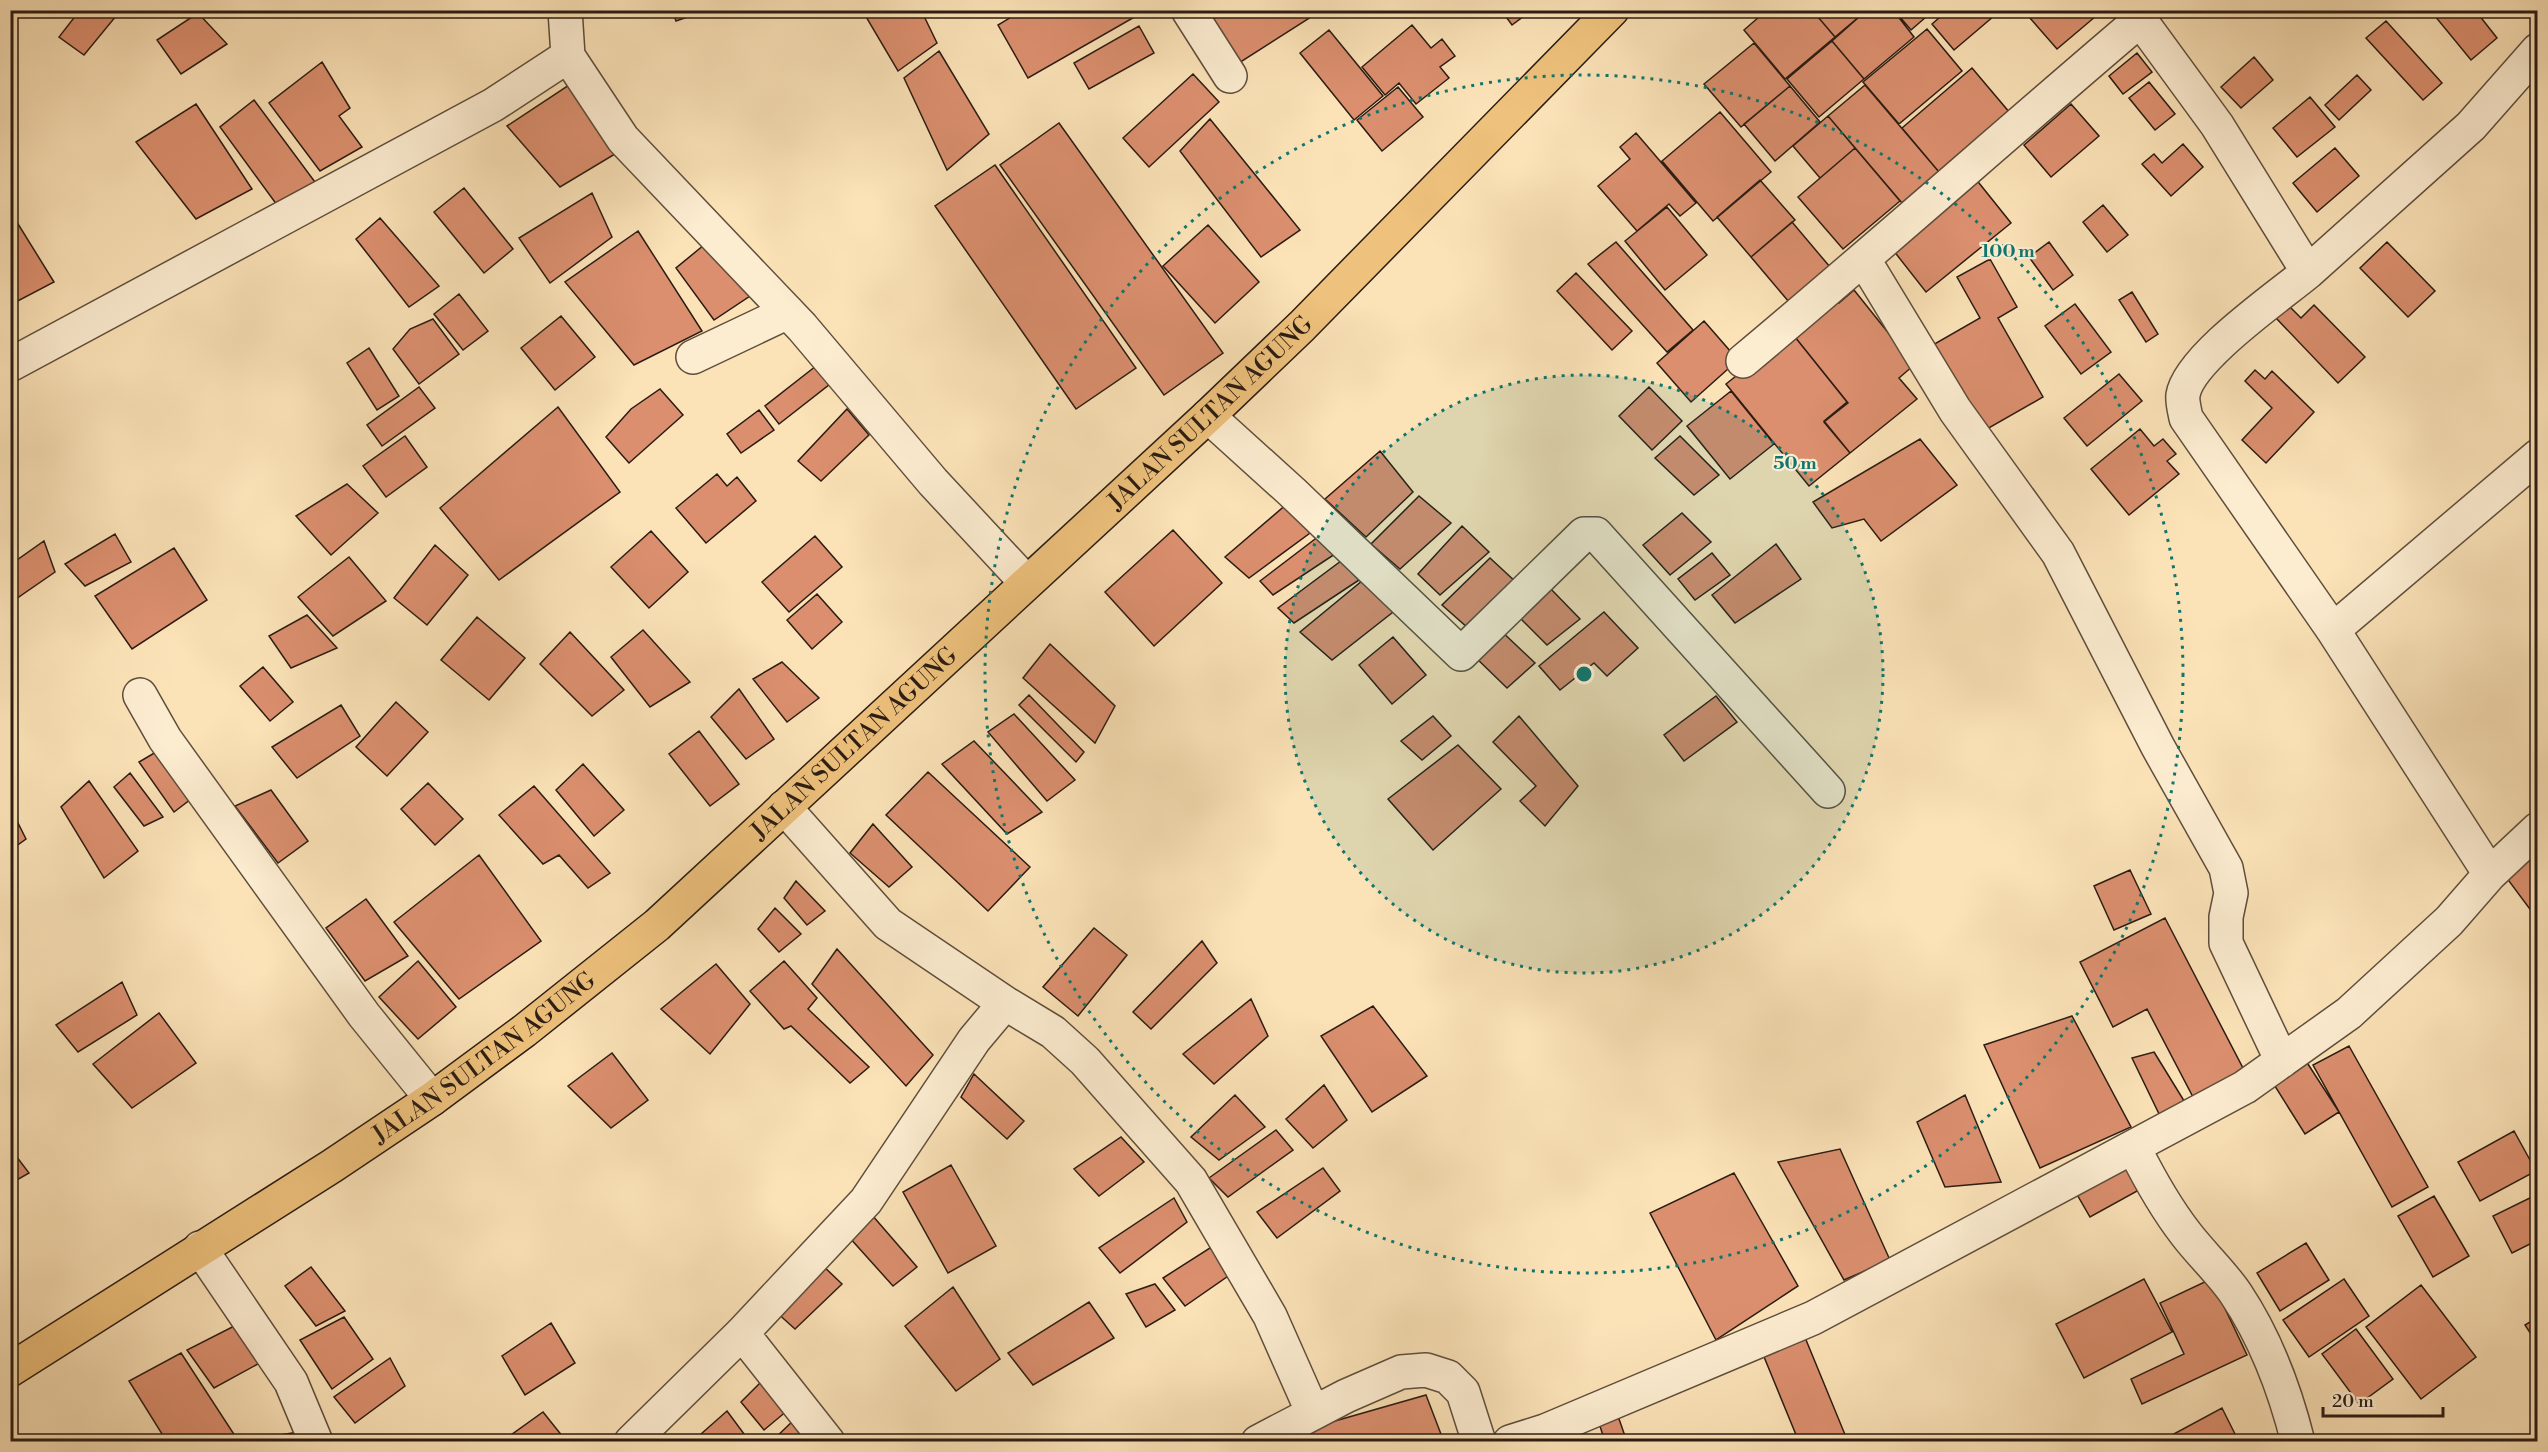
<svg xmlns="http://www.w3.org/2000/svg" width="2548" height="1452" viewBox="0 0 2548 1452" font-family="'Libre Bodoni',serif">
<rect width="100%" height="100%" fill="#fbe2b7"/>
<filter id="stains"><feTurbulence type="fractalNoise" baseFrequency=".00333" numOctaves="4"/><feColorMatrix values="0 0 0 0 .2 0 0 0 0 .09 0 0 0 0 .02 0 0 0 .5 -.17"/></filter>
<radialGradient id="worn" r=".72"><stop offset=".6" stop-color="#630" stop-opacity="0"/><stop offset="1" stop-color="#630" stop-opacity=".3"/></radialGradient>
<path fill="#db8f6e" stroke="#2b1c13" stroke-width="1.5" d="M 80,10 L 121,10 L 84,55 L 59,37 Z
M 672,10 L 708,10 L 676,21 Z
M 862,10 L 921,10 L 937,43 L 898,71 Z
M 1023,10 L 1144,10 L 1145,11 L 1028,78 L 998,25 Z
M 1205,10 L 1322,10 L 1239,63 Z
M 1501,10 L 1532,10 L 1512,25 Z
M 1767,10 L 1812,10 L 1835,37 L 1785,79 L 1744,30 Z
M 1812,10 L 1867,10 L 1835,37 Z
M 1867,10 L 1893,10 L 1914,37 L 1864,79 L 1832,41 Z
M 1894,10 L 1934,10 L 1911,30 Z
M 1948,10 L 2001,10 L 1954,50 L 1932,24 Z
M 2023,10 L 2102,10 L 2102,11 L 2057,49 Z
M 2430,10 L 2475,10 L 2497,38 L 2471,60 Z
M 198,13 L 227,44 L 181,74 L 157,40 Z
M 2386,21 L 2442,83 L 2423,100 L 2366,38 Z
M 1412,25 L 1431,48 L 1442,39 L 1455,56 L 1440,67 L 1449,78 L 1416,104 L 1399,83 L 1385,95 L 1362,67 Z
M 1139,26 L 1154,53 L 1089,89 L 1074,63 Z
M 1927,29 L 1962,71 L 1899,124 L 1863,82 Z
M 1329,30 L 1383,96 L 1354,120 L 1300,53 Z
M 1832,41 L 1864,79 L 1819,117 L 1787,79 Z
M 1754,43 L 1790,86 L 1741,127 L 1704,84 Z
M 939,51 L 989,134 L 947,170 L 904,78 Z
M 2137,53 L 2152,72 L 2123,94 L 2109,76 Z
M 2254,57 L 2273,80 L 2241,108 L 2221,87 Z
M 322,62 L 350,108 L 339,116 L 362,147 L 320,171 L 269,103 Z
M 1972,68 L 2010,113 L 1939,172 L 1902,128 Z
M 1193,74 L 1219,102 L 1149,167 L 1123,138 Z
M 2357,75 L 2371,90 L 2339,120 L 2325,105 Z
M 2149,82 L 2175,114 L 2155,130 L 2129,98 Z
M 569,85 L 620,151 L 560,187 L 507,126 Z
M 1865,85 L 1939,172 L 1902,203 L 1828,116 Z
M 1790,86 L 1820,122 L 1775,161 L 1744,124 Z
M 1398,87 L 1423,117 L 1382,151 L 1357,120 Z
M 2310,97 L 2335,127 L 2297,157 L 2273,128 Z
M 254,100 L 315,182 L 277,205 L 220,127 Z
M 196,104 L 252,189 L 196,219 L 136,142 Z
M 2071,104 L 2099,136 L 2051,177 L 2024,145 Z
M 1720,112 L 1771,172 L 1713,221 L 1662,161 Z
M 1828,116 L 1855,148 L 1820,178 L 1793,146 Z
M 1210,119 L 1300,230 L 1261,257 L 1180,151 Z
M 1059,123 L 1223,353 L 1164,395 L 1000,165 Z
M 1636,133 L 1696,203 L 1680,216 L 1669,204 L 1637,231 L 1598,186 L 1630,159 L 1620,147 Z
M 2183,144 L 2203,167 L 2171,196 L 2142,164 L 2154,154 L 2162,163 Z
M 1855,148 L 1900,201 L 1843,249 L 1798,197 Z
M 2335,148 L 2359,176 L 2317,212 L 2293,183 Z
M 995,165 L 1136,368 L 1076,409 L 935,206 Z
M 1971,173 L 2011,223 L 1926,292 L 1886,241 Z
M 1760,180 L 1795,220 L 1751,257 L 1717,217 Z
M 464,188 L 513,249 L 484,273 L 434,212 Z
M 592,193 L 612,237 L 550,283 L 519,238 Z
M 2103,205 L 2128,235 L 2107,252 L 2083,222 Z
M 1667,207 L 1707,255 L 1665,290 L 1625,241 Z
M 10,211 L 54,282 L 12,304 L 10,301 Z
M 380,218 L 439,286 L 409,307 L 356,239 Z
M 1792,222 L 1830,267 L 1789,302 L 1751,257 Z
M 1208,225 L 1259,282 L 1215,323 L 1163,266 Z
M 638,231 L 702,331 L 634,365 L 565,282 Z
M 710,240 L 750,296 L 714,320 L 676,268 Z
M 1616,242 L 1693,330 L 1667,352 L 1588,264 Z
M 2049,242 L 2073,275 L 2053,290 L 2029,257 Z
M 2387,242 L 2435,291 L 2408,317 L 2360,268 Z
M 1990,259 L 2017,307 L 1998,318 L 2043,397 L 1980,433 L 1931,346 L 1980,318 L 1957,277 Z
M 1576,273 L 1632,331 L 1612,350 L 1557,291 Z
M 1854,290 L 1914,365 L 1899,378 L 1917,399 L 1850,453 L 1824,422 L 1848,403 L 1791,332 L 1834,298 L 1839,303 Z
M 2132,292 L 2158,334 L 2146,342 L 2119,300 Z
M 459,294 L 488,331 L 463,350 L 434,314 Z
M 2075,304 L 2111,352 L 2081,374 L 2045,326 Z
M 2314,305 L 2365,357 L 2338,383 L 2276,318 L 2289,306 L 2301,318 Z
M 561,316 L 595,357 L 555,390 L 521,348 Z
M 433,319 L 459,354 L 419,384 L 393,349 L 410,329 Z
M 1704,321 L 1738,360 L 1691,402 L 1657,363 Z
M 1791,332 L 1847,402 L 1824,421 L 1850,453 L 1809,486 L 1726,384 Z
M 369,348 L 399,396 L 377,410 L 347,363 Z
M 816,366 L 830,384 L 779,424 L 765,406 Z
M 2255,370 L 2265,379 L 2272,371 L 2314,412 L 2266,463 L 2242,440 L 2272,408 L 2245,381 Z
M 2119,374 L 2142,401 L 2087,446 L 2064,418 Z
M 419,387 L 435,408 L 382,446 L 367,425 Z
M 1649,387 L 1682,421 L 1652,450 L 1619,416 Z
M 660,389 L 683,415 L 629,463 L 606,437 L 631,409 Z
M 1731,391 L 1774,444 L 1730,479 L 1687,426 Z
M 558,407 L 620,492 L 499,580 L 440,508 Z
M 847,409 L 869,435 L 821,481 L 798,461 Z
M 759,410 L 774,430 L 741,453 L 727,434 Z
M 2140,429 L 2154,446 L 2163,439 L 2176,454 L 2167,461 L 2179,474 L 2129,515 L 2091,469 Z
M 405,436 L 427,467 L 386,497 L 363,466 Z
M 1680,436 L 1719,475 L 1694,495 L 1655,458 Z
M 1920,439 L 1957,485 L 1881,541 L 1864,519 L 1832,528 L 1813,502 Z
M 1380,451 L 1413,492 L 1366,537 L 1325,499 Z
M 717,474 L 727,486 L 737,477 L 756,501 L 706,543 L 676,508 Z
M 347,484 L 378,513 L 331,555 L 296,516 Z
M 1419,496 L 1451,523 L 1400,569 L 1371,544 Z
M 1295,497 L 1321,525 L 1249,578 L 1225,557 Z
M 1682,513 L 1711,542 L 1670,575 L 1643,545 Z
M 1462,526 L 1489,552 L 1440,595 L 1418,574 Z
M 1173,530 L 1222,583 L 1154,646 L 1105,592 Z
M 651,531 L 688,572 L 649,608 L 611,567 Z
M 1323,533 L 1338,552 L 1273,595 L 1260,581 Z
M 115,534 L 131,562 L 85,586 L 65,564 Z
M 815,536 L 842,567 L 789,612 L 762,582 Z
M 44,541 L 55,572 L 10,603 L 10,565 Z
M 1776,544 L 1801,579 L 1735,623 L 1712,595 Z
M 435,545 L 468,575 L 427,625 L 394,598 Z
M 174,548 L 207,600 L 132,649 L 95,596 Z
M 1712,553 L 1730,575 L 1695,600 L 1678,579 Z
M 349,557 L 386,601 L 333,636 L 298,597 Z
M 1490,558 L 1518,584 L 1468,628 L 1442,605 Z
M 1341,561 L 1359,580 L 1294,623 L 1278,608 Z
M 1368,576 L 1402,605 L 1332,660 L 1300,632 Z
M 1547,585 L 1580,619 L 1547,645 L 1514,612 Z
M 817,594 L 842,622 L 812,649 L 787,620 Z
M 1604,612 L 1638,648 L 1607,676 L 1594,663 L 1560,690 L 1539,666 Z
M 307,615 L 337,648 L 291,668 L 269,636 Z
M 477,617 L 525,658 L 489,700 L 441,660 Z
M 1497,627 L 1535,663 L 1507,688 L 1470,652 Z
M 643,630 L 690,682 L 650,707 L 611,657 Z
M 570,632 L 624,690 L 592,716 L 540,664 Z
M 1393,637 L 1426,675 L 1392,704 L 1359,665 Z
M 1050,644 L 1115,706 L 1095,743 L 1023,678 Z
M 782,662 L 819,698 L 787,722 L 753,679 Z
M 263,667 L 293,702 L 270,721 L 240,686 Z
M 739,689 L 774,739 L 746,759 L 711,717 Z
M 1029,695 L 1084,752 L 1076,762 L 1019,705 Z
M 1716,696 L 1737,722 L 1684,761 L 1664,735 Z
M 396,702 L 428,732 L 387,776 L 356,747 Z
M 341,705 L 360,736 L 297,778 L 272,747 Z
M 1014,714 L 1075,780 L 1047,801 L 988,732 Z
M 1433,716 L 1451,736 L 1422,760 L 1401,741 Z
M 1519,716 L 1578,786 L 1545,826 L 1520,801 L 1536,786 L 1493,742 Z
M 699,731 L 739,784 L 710,806 L 669,754 Z
M 974,741 L 1042,812 L 1007,834 L 942,764 Z
M 1458,745 L 1501,789 L 1433,850 L 1388,799 Z
M 161,749 L 191,799 L 174,812 L 139,762 Z
M 583,764 L 624,810 L 594,836 L 556,790 Z
M 928,772 L 1030,867 L 988,911 L 886,815 Z
M 130,773 L 163,817 L 144,826 L 114,787 Z
M 89,781 L 138,851 L 104,878 L 61,807 Z
M 428,783 L 463,819 L 435,845 L 401,809 Z
M 534,786 L 610,873 L 588,888 L 559,855 L 543,864 L 499,815 Z
M 271,790 L 308,841 L 278,863 L 235,806 Z
M 10,807 L 26,839 L 12,849 L 10,847 Z
M 873,824 L 912,867 L 889,887 L 850,853 Z
M 2538,854 L 2538,920 L 2506,877 Z
M 479,855 L 541,941 L 459,999 L 394,922 Z
M 2130,870 L 2151,914 L 2114,930 L 2094,886 Z
M 796,881 L 825,911 L 807,925 L 784,898 Z
M 366,899 L 408,956 L 365,981 L 326,928 Z
M 775,908 L 801,934 L 779,952 L 758,929 Z
M 2165,918 L 2244,1070 L 2193,1097 L 2147,1009 L 2113,1027 L 2080,962 Z
M 1094,928 L 1127,955 L 1078,1016 L 1043,987 Z
M 1202,941 L 1217,963 L 1151,1029 L 1133,1012 Z
M 837,949 L 933,1055 L 906,1086 L 812,984 Z
M 418,961 L 456,1007 L 418,1039 L 379,997 Z
M 784,961 L 817,998 L 808,1009 L 869,1067 L 850,1083 L 791,1026 L 784,1029 L 750,991 Z
M 716,964 L 750,1004 L 710,1054 L 661,1009 Z
M 122,982 L 137,1015 L 78,1052 L 56,1025 Z
M 1251,999 L 1268,1036 L 1214,1084 L 1183,1054 Z
M 1373,1006 L 1427,1076 L 1372,1112 L 1321,1036 Z
M 159,1013 L 196,1063 L 132,1108 L 93,1064 Z
M 2072,1016 L 2131,1127 L 2040,1168 L 1984,1045 Z
M 2349,1046 L 2428,1187 L 2392,1207 L 2313,1065 Z
M 2154,1052 L 2186,1104 L 2161,1118 L 2132,1058 Z
M 612,1053 L 648,1100 L 611,1128 L 568,1086 Z
M 2306,1061 L 2339,1112 L 2305,1134 L 2273,1083 Z
M 974,1074 L 1024,1121 L 1007,1139 L 961,1097 Z
M 1324,1085 L 1347,1120 L 1313,1148 L 1286,1119 Z
M 1235,1095 L 1265,1127 L 1219,1160 L 1191,1137 Z
M 1965,1095 L 2001,1182 L 1945,1187 L 1917,1122 Z
M 1276,1130 L 1293,1150 L 1228,1197 L 1209,1178 Z
M 2514,1131 L 2536,1171 L 2480,1201 L 2458,1162 Z
M 1121,1137 L 1144,1162 L 1099,1196 L 1074,1169 Z
M 10,1148 L 29,1173 L 10,1184 Z
M 1840,1149 L 1890,1260 L 1844,1280 L 1778,1162 Z
M 2124,1163 L 2139,1190 L 2090,1217 L 2075,1191 Z
M 951,1165 L 996,1246 L 948,1273 L 903,1192 Z
M 1323,1168 L 1340,1191 L 1277,1238 L 1257,1212 Z
M 1734,1173 L 1798,1286 L 1716,1340 L 1650,1213 Z
M 2538,1194 L 2538,1240 L 2512,1253 L 2493,1216 Z
M 2434,1196 L 2469,1256 L 2433,1277 L 2398,1216 Z
M 1174,1198 L 1187,1222 L 1120,1273 L 1099,1248 Z
M 872,1215 L 917,1267 L 893,1286 L 849,1237 Z
M 2306,1243 L 2329,1280 L 2280,1311 L 2257,1273 Z
M 1213,1246 L 1231,1274 L 1185,1306 L 1163,1278 Z
M 819,1262 L 842,1284 L 795,1329 L 774,1310 Z
M 311,1267 L 345,1311 L 316,1326 L 285,1286 Z
M 2144,1279 L 2172,1332 L 2084,1378 L 2056,1324 Z
M 2211,1279 L 2247,1355 L 2142,1404 L 2131,1379 L 2184,1354 L 2160,1303 Z
M 2344,1279 L 2369,1316 L 2309,1357 L 2283,1320 Z
M 1155,1284 L 1175,1310 L 1146,1327 L 1126,1294 Z
M 2421,1285 L 2476,1357 L 2421,1399 L 2366,1327 Z
M 953,1287 L 1000,1359 L 956,1391 L 905,1326 Z
M 1089,1302 L 1114,1338 L 1033,1385 L 1008,1353 Z
M 344,1317 L 373,1359 L 332,1389 L 300,1340 Z
M 2538,1317 L 2538,1345 L 2525,1325 Z
M 246,1320 L 267,1359 L 214,1388 L 187,1350 Z
M 551,1323 L 575,1363 L 525,1395 L 502,1356 Z
M 2356,1329 L 2393,1379 L 2359,1404 L 2322,1354 Z
M 1804,1335 L 1846,1437 L 1834,1442 L 1799,1442 L 1762,1352 Z
M 181,1353 L 239,1442 L 167,1442 L 129,1381 Z
M 390,1358 L 405,1386 L 355,1423 L 334,1397 Z
M 769,1374 L 794,1405 L 764,1430 L 741,1402 Z
M 1426,1395 L 1444,1442 L 1299,1442 L 1293,1433 Z
M 2222,1408 L 2239,1442 L 2159,1442 Z
M 727,1411 L 750,1442 L 692,1442 Z
M 543,1412 L 567,1442 L 516,1442 L 511,1435 Z
M 798,1416 L 823,1442 L 771,1442 Z
M 1618,1416 L 1627,1442 L 1605,1442 L 1599,1423 Z
M 310,1430 L 315,1442 L 243,1441 Z"/>
<g fill="none" stroke-linecap="round" stroke-linejoin="round">
<defs>
<path id="minor" d="M 565,10 L 568,56 L 623,139 L 802,327 L 933,482 L 1026,582
M 1188,10 L 1230,76
M 1864,260 L 1955,410 L 2058,553 L 2158,747 L 2226,868 L 2231,893 L 2226,917 L 2226,943 L 2282,1061
M 2308,272 L 2471,126 L 2538,50
M 693,357 L 788,312
M 1743,361 C 1877,249 2007,133 2140,20
M 10,365 L 493,105 L 568,56
M 1208,416 L 1292,492 L 1461,654 L 1584,534 L 1596,534 L 1828,791
M 2333,630 L 2538,456
M 140,695 L 165,739 L 364,1015 L 432,1099
M 784,807 L 888,924 L 1005,1003
M 2490,874 L 2538,829
M 2134,1148 C 2149,1178 2165,1207 2186,1234 C 2202,1255 2222,1273 2236,1294 C 2266,1339 2285,1390 2298,1442
M 200,1248 L 291,1382 L 316,1442
M 742,1333 L 828,1442
M 631,1442 L 742,1333 L 866,1201 L 974,1040 L 1005,1003 L 1053,1032 L 1085,1061 L 1191,1181 L 1270,1316 L 1313,1413
M 1258,1442 L 1346,1396 L 1401,1372 L 1426,1370 L 1448,1377 L 1463,1392 L 1479,1442
M 1510,1442 L 1545,1431 L 1813,1318 L 2245,1087 L 2349,1013 L 2449,921 L 2490,874 L 2333,630 L 2186,418 C 2185,412 2182,402 2183,395 C 2189,358 2278,297 2308,272 L 2217,125 L 2133,10"/>
<g id="trunk">
<path id="s1" d="M 10,1370 L 332,1166 L 432,1099 L 524,1031 L 657,925 L 1208,416 L 1302,326 L 1612,10"/>
</g>
</defs>
<use href="#minor" stroke="#5f4e3c" stroke-width="36"/>
<use href="#trunk" stroke="#2b1c13" stroke-width="36"/>
<use href="#minor" stroke="#fcecd0" stroke-width="33"/>
<use href="#trunk" stroke="#eec17c" stroke-width="33"/>
</g>
<circle cx="1584" cy="674" r="299" fill="#0f766e" fill-opacity=".12"/>
<g fill="none" stroke="#0f766e" stroke-width="3" stroke-dasharray="3 6">
<circle cx="1584" cy="674" r="299"/>
<circle cx="1584" cy="674" r="599"/>
</g>
<g text-anchor="middle" stroke-width="4.5" stroke-linejoin="round" paint-order="stroke">
<g font-size="24" fill="#2b1c13" stroke="#fcecd0">
<text dy="8" stroke="none"><textPath href="#s1" startOffset="1540">JALAN SULTAN AGUNG</textPath></text>
<text dy="8" stroke="none"><textPath href="#s1" startOffset="1054">JALAN SULTAN AGUNG</textPath></text>
<text dy="8" stroke="none"><textPath href="#s1" startOffset="568">JALAN SULTAN AGUNG</textPath></text>
</g>
</g>
<circle cx="1584" cy="674" r="9" fill="#0f766e" stroke="#fcecd0" stroke-width="3"/>
<g font-size="18" text-anchor="middle" font-weight="bold" fill="#0f766e" stroke="#fcecd0" stroke-width="4.5" stroke-linejoin="round" paint-order="stroke">
<text x="2008" y="257">100 m</text>
<text x="1795" y="469">50 m</text>
</g>
<rect width="2548" height="1452" fill="none" stroke="#fbe2b7" stroke-width="36"/>
<rect x="12" y="12" width="2524" height="1428" fill="none" stroke="#2b1c13" stroke-width="3"/>
<rect x="18" y="18" width="2512" height="1416" fill="none" stroke="#2b1c13" stroke-width="1.5"/>
<path d="M2323 1407v9h120v-9" fill="none" stroke="#2b1c13" stroke-width="3"/>
<text x="2332" y="1407" font-size="18" fill="#2b1c13" stroke="#fcecd0" stroke-width="4.5" paint-order="stroke">20 m</text>
<rect width="100%" height="100%" filter="url(#stains)"/>
<rect width="100%" height="100%" fill="url(#worn)"/>
</svg>
